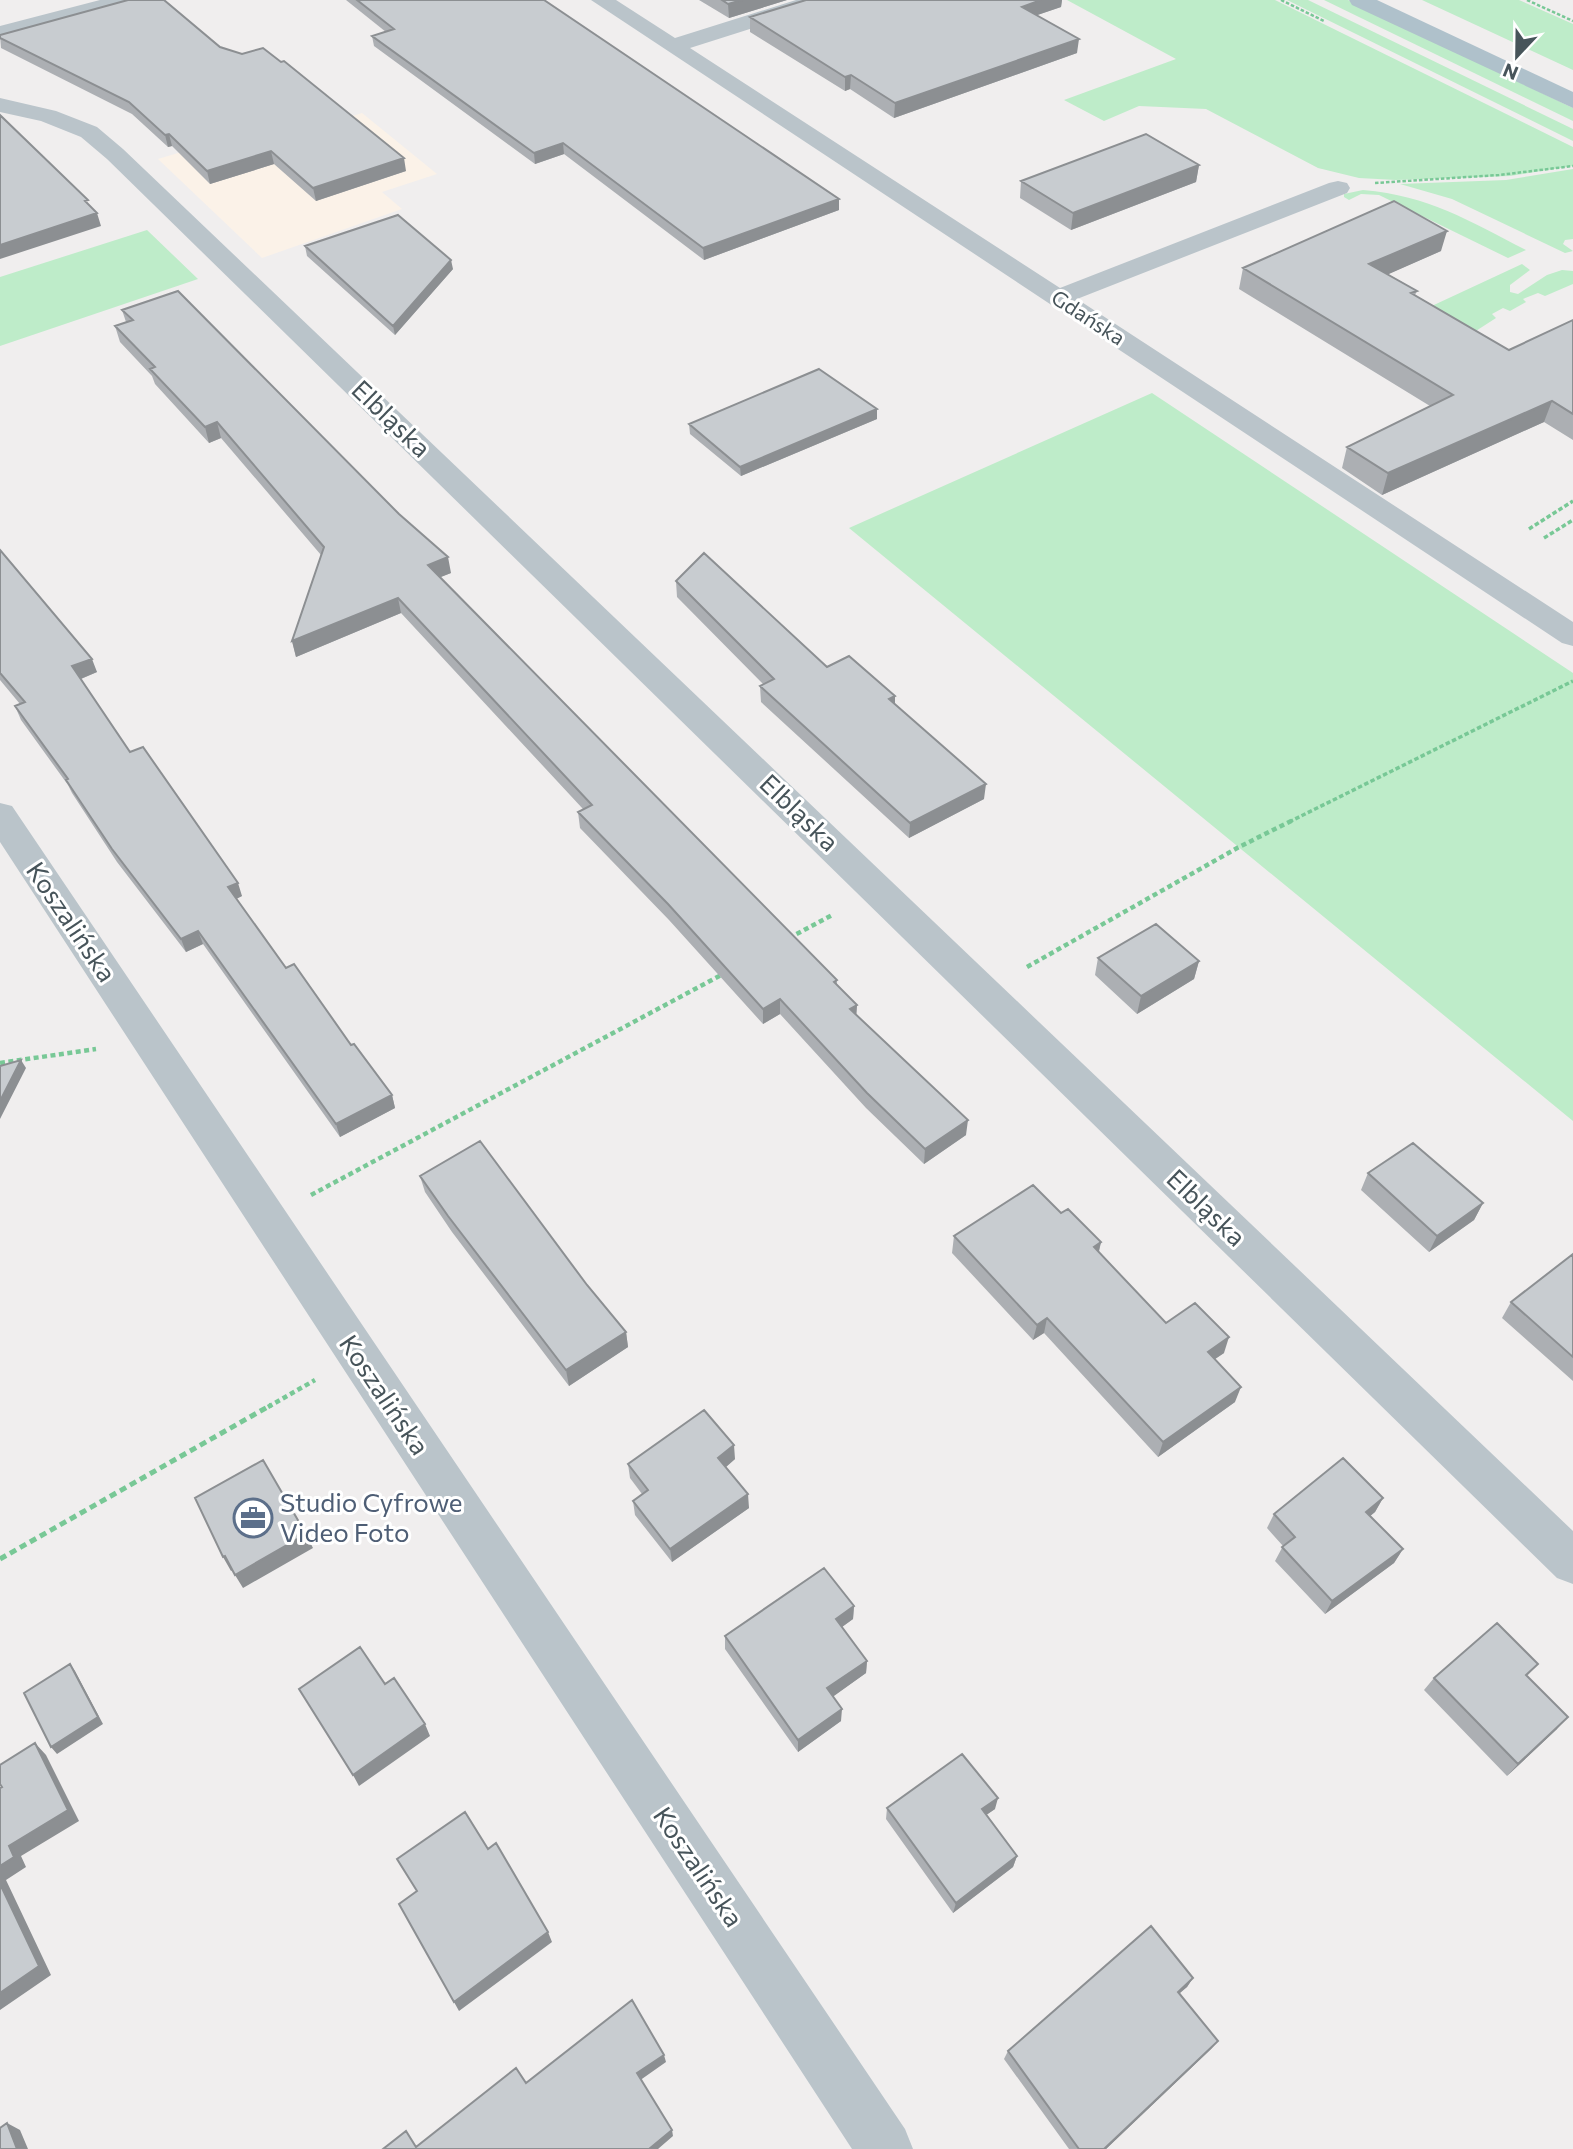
<svg xmlns="http://www.w3.org/2000/svg" width="1573" height="2149" viewBox="0 0 1573 2149" font-family="Commissioner,sans-serif">
<rect width="100%" height="100%" fill="#f0eeee"/>
<path fill="#fbf2e8" d="M 362,113 L 437,174 L 382,192 L 402,209 L 262,258 L 158,159 L 294,118 L 307,130 Z"/>
<path fill="#beecc9" d="M 1067,0 L 1275,0 L 1573,147 L 1573,166 L 1510,176 L 1396,180 L 1359,178 L 1318,168 L 1206,109 L 1139,106 L 1104,121 L 1064,100 L 1176,59 Z
M 1287,0 L 1308,0 L 1573,129 L 1573,141 Z
M 1324,0 L 1348,0 L 1573,108 L 1573,121 Z
M 1422,0 L 1519,0 L 1573,24 L 1573,70 Z
M 1573,169 L 1573,239 L 1565,240 L 1563,244 L 1573,251 L 1565,253 L 1452,199 L 1400,184 L 1506,180 Z
M 1363,190 C 1430,196 1467,220 1526,250 L 1508,258 L 1379,195 L 1361,194 L 1349,200 L 1344,197 L 1344,194 Z
M 147,230 L 198,279 L 0,346 L 0,277 Z
M 1522,264 L 1530,270 L 1510,285 L 1510,292 L 1518,294 L 1547,275 L 1562,270 L 1573,271 L 1573,284 L 1545,296 L 1538,293 L 1523,299 L 1526,302 L 1510,311 L 1503,308 L 1492,314 L 1496,318 L 1465,338 L 1421,311 Z
M 1152,393 L 1573,673 L 1573,1121 L 849,528 Z"/>
<g fill="none" stroke-linecap="round" stroke-linejoin="round">
<path stroke="#78c896" stroke-width="2.5" stroke-dasharray="3.5 2" stroke-linecap="butt" d="M 1281,0 L 1324,21
M 1527,0 L 1573,21
M 1375,183 L 1499,175 L 1573,166"/>
<path stroke="#78c896" stroke-width="3.5" stroke-dasharray="4.5 2.5" stroke-linecap="butt" d="M 1529,529 L 1573,501
M 1544,538 L 1573,520
M 1289,822 L 1573,681"/>
<path stroke="#78c896" stroke-width="4.5" stroke-dasharray="5 3.5" stroke-linecap="butt" d="M 789,938 L 834,914
M 1027,967 L 1239,847 L 1293,820
M 0,1063 L 96,1049
M 311,1195 L 723,974
M 268,1407 L 315,1380"/>
<path stroke="#78c896" stroke-width="5" stroke-dasharray="7 4.5" stroke-linecap="butt" d="M 0,1559 L 271,1405"/>
<path fill="#bac4ca" fill-rule="evenodd" d="M 100,0 L 136,0 L 133,5 L 0,40 L 0,26 Z
M 591,0 L 616,0 L 675,38 L 796,0 L 829,0 L 826,5 L 690,48 L 1060,288 L 1329,183 L 1338,181 L 1347,183 L 1350,188 L 1347,193 L 1077,299 L 1573,622 L 1573,646 L 1562,643 Z
M 0,98 L 56,111 L 97,127 L 123,149 L 1573,1531 L 1573,1584 L 1557,1578 L 107,159 L 81,137 L 41,121 L 0,112 Z
M 0,803 L 12,806 L 905,2129 L 913,2149 L 852,2149 L 0,842 Z"/>
<path fill="#afc1cb" fill-rule="evenodd" d="M 1349,0 L 1377,0 L 1573,92 L 1573,108 L 1352,5 Z"/>
</g>
<path fill="#acafb3" d="M 346,0 L 544,0 L 839,210 L 704,260 L 564,154 L 535,164 L 374,46 L 372,36 L 386,32 Z
M 699,0 L 787,0 L 729,18 Z
M 806,0 L 1062,0 L 1061,7 L 1037,15 L 1077,53 L 894,118 L 850,89 L 845,91 L 750,32 L 750,17 Z
M 0,35 L 220,47 L 406,171 L 316,201 L 274,164 L 210,184 L 172,146 L 168,147 L 132,114 L 1,48 Z
M 1199,165 L 1196,182 L 1071,230 L 1020,198 L 1021,181 Z
M 305,246 L 453,269 L 395,335 L 307,256 Z
M 1441,251 L 1388,274 L 1417,291 L 1415,295 L 1509,350 L 1573,320 L 1573,440 L 1544,422 L 1382,495 L 1342,468 L 1347,447 L 1430,406 L 1239,289 L 1243,268 Z
M 122,310 L 451,573 L 440,577 L 837,980 L 837,985 L 857,1005 L 856,1015 L 966,1135 L 924,1164 L 866,1108 L 780,1014 L 763,1024 L 669,920 L 580,828 L 578,812 L 583,809 L 401,613 L 296,657 L 292,641 L 321,555 L 221,438 L 209,443 L 155,384 L 152,376 L 120,342 L 115,326 L 126,322 Z
M 877,409 L 877,419 L 741,476 L 690,434 L 689,424 Z
M 0,550 L 97,672 L 81,679 L 130,752 L 242,896 L 236,899 L 286,968 L 392,1095 L 395,1108 L 340,1137 L 203,944 L 186,952 L 117,862 L 72,793 L 68,785 L 21,720 L 15,706 L 20,704 L 0,680 Z
M 676,581 L 827,667 L 895,704 L 984,799 L 909,838 L 761,702 L 760,686 L 764,685 L 677,597 Z
M 1098,958 L 1199,961 L 1194,979 L 1137,1014 L 1095,975 Z
M 1368,1173 L 1483,1203 L 1474,1220 L 1429,1252 L 1361,1190 Z
M 420,1176 L 587,1285 L 626,1332 L 628,1347 L 569,1386 L 452,1232 L 425,1192 Z
M 1061,1213 L 1101,1242 L 1099,1252 L 1166,1323 L 1224,1353 L 1215,1359 L 1235,1402 L 1158,1457 L 1044,1333 L 1033,1340 L 952,1253 L 954,1236 Z
M 1573,1254 L 1573,1381 L 1502,1318 L 1511,1302 Z
M 735,1459 L 726,1467 L 749,1508 L 672,1562 L 635,1515 L 633,1501 L 642,1494 L 630,1478 L 628,1464 Z
M 1383,1498 L 1375,1512 L 1370,1516 L 1403,1549 L 1394,1563 L 1325,1614 L 1275,1561 L 1283,1546 L 1267,1528 L 1274,1514 Z
M 854,1606 L 853,1619 L 842,1627 L 867,1661 L 866,1673 L 833,1696 L 841,1721 L 798,1752 L 725,1649 L 725,1636 Z
M 1538,1664 L 1527,1676 L 1557,1729 L 1507,1776 L 1424,1690 L 1434,1678 Z
M 887,1808 L 995,1809 L 986,1815 L 1017,1856 L 1013,1867 L 953,1913 L 886,1819 Z
M 1193,1978 L 1187,1987 L 1179,1993 L 1218,2041 L 1211,2049 L 1106,2149 L 1069,2149 L 1004,2059 L 1008,2051 Z"/>
<path fill="#8c8f92" d="M 742,0 L 787,0 L 729,18 L 728,4 Z
M 1041,0 L 1062,0 L 1061,7 L 1020,21 L 1022,7 Z
M 1079,39 L 1077,53 L 894,118 L 895,103 Z
M 851,75 L 850,89 L 845,91 L 845,77 Z
M 169,134 L 172,146 L 168,147 L 165,135 Z
M 563,143 L 564,154 L 535,164 L 534,153 Z
M 271,151 L 274,164 L 210,184 L 207,171 Z
M 404,158 L 406,171 L 316,201 L 313,188 Z
M 1199,165 L 1196,182 L 1071,230 L 1073,213 Z
M 839,199 L 839,210 L 704,260 L 703,248 Z
M 97,213 L 101,226 L 0,259 L 0,245 Z
M 1447,231 L 1441,251 L 1364,285 L 1369,264 Z
M 451,260 L 453,269 L 395,335 L 393,326 Z
M 1552,401 L 1544,422 L 1382,495 L 1388,473 Z
M 877,409 L 877,419 L 741,476 L 740,467 Z
M 217,422 L 221,438 L 209,443 L 205,427 Z
M 448,557 L 451,573 L 431,581 L 428,565 Z
M 398,598 L 401,613 L 296,657 L 292,641 Z
M 92,659 L 97,672 L 78,680 L 72,666 Z
M 895,696 L 895,711 L 889,699 Z
M 986,784 L 984,799 L 909,838 L 910,823 Z
M 238,883 L 242,896 L 232,901 L 228,887 Z
M 198,931 L 203,944 L 186,952 L 181,939 Z
M 1199,961 L 1194,979 L 1137,1014 L 1141,996 Z
M 780,999 L 780,1014 L 763,1024 L 763,1009 Z
M 857,1005 L 856,1020 L 850,1009 Z
M 21,1060 L 26,1068 L 0,1119 L 0,1101 Z
M 392,1095 L 395,1108 L 340,1137 L 336,1124 Z
M 968,1120 L 966,1135 L 924,1164 L 925,1149 Z
M 1483,1203 L 1474,1220 L 1429,1252 L 1437,1236 Z
M 1101,1242 L 1097,1258 L 1094,1247 Z
M 1047,1318 L 1044,1333 L 1033,1340 L 1037,1325 Z
M 626,1332 L 628,1347 L 569,1386 L 566,1370 Z
M 1229,1337 L 1224,1353 L 1203,1367 L 1208,1352 Z
M 1241,1387 L 1235,1402 L 1158,1457 L 1163,1442 Z
M 734,1445 L 735,1459 L 719,1473 L 718,1458 Z
M 748,1494 L 749,1508 L 672,1562 L 670,1549 Z
M 1383,1498 L 1375,1512 L 1358,1526 L 1366,1512 Z
M 306,1534 L 313,1548 L 243,1588 L 235,1575 Z
M 1403,1549 L 1394,1563 L 1325,1614 L 1332,1601 Z
M 225,1556 L 233,1570 L 231,1571 L 223,1557 Z
M 854,1606 L 853,1619 L 835,1632 L 836,1619 Z
M 867,1661 L 866,1673 L 827,1701 L 827,1688 Z
M 70,1664 L 75,1671 L 103,1724 L 57,1754 L 51,1747 Z
M 842,1709 L 841,1721 L 798,1752 L 798,1740 Z
M 1568,1717 L 1557,1729 L 1507,1776 L 1518,1764 Z
M 425,1724 L 430,1736 L 359,1786 L 353,1775 Z
M 35,1743 L 46,1755 L 79,1821 L 21,1856 L 26,1867 L 6,1880 L 51,1975 L 0,2010 L 0,1866 L 9,1846 Z
M 998,1798 L 995,1809 L 979,1820 L 982,1809 Z
M 1017,1856 L 1013,1867 L 953,1913 L 956,1903 Z
M 548,1932 L 552,1942 L 459,2011 L 454,2002 Z
M 1193,1978 L 1187,1987 L 1172,2000 L 1178,1992 Z
M 1218,2041 L 1211,2049 L 1106,2149 L 1104,2149 Z
M 664,2055 L 666,2062 L 639,2081 L 637,2073 Z
M 7,2123 L 20,2130 L 28,2149 L 17,2149 Z
M 672,2130 L 673,2136 L 658,2149 L 649,2149 Z"/>
<path fill="#c8ccd0" stroke="#8c8f92" stroke-width="2" d="M 128,0 L 164,0 L 220,47 L 242,54 L 263,48 L 281,62 L 284,61 L 404,158 L 313,188 L 271,151 L 207,171 L 169,134 L 165,135 L 129,102 L 0,38 L 0,35 Z
M 357,0 L 544,0 L 839,199 L 703,248 L 563,143 L 534,153 L 372,36 L 394,29 Z
M 722,0 L 742,0 L 728,4 Z
M 806,0 L 1041,0 L 1022,7 L 1079,39 L 895,103 L 851,75 L 845,77 L 750,17 Z
M 0,115 L 88,200 L 85,201 L 97,213 L 0,245 Z
M 1146,134 L 1199,165 L 1073,213 L 1021,181 Z
M 1394,201 L 1447,231 L 1369,264 L 1417,291 L 1411,293 L 1509,350 L 1573,320 L 1573,414 L 1552,401 L 1388,473 L 1347,447 L 1453,395 L 1243,268 Z
M 398,215 L 451,260 L 393,326 L 305,246 Z
M 178,291 L 399,514 L 448,557 L 428,565 L 837,980 L 834,982 L 857,1005 L 850,1009 L 968,1120 L 925,1149 L 867,1093 L 780,999 L 763,1009 L 668,904 L 578,812 L 592,805 L 398,598 L 292,641 L 324,547 L 217,422 L 205,427 L 150,369 L 155,367 L 115,326 L 133,320 L 122,310 Z
M 819,369 L 877,409 L 740,467 L 689,424 Z
M 0,550 L 92,659 L 72,666 L 130,752 L 143,747 L 238,883 L 228,887 L 286,968 L 294,964 L 351,1045 L 354,1044 L 392,1095 L 336,1124 L 198,931 L 181,939 L 112,849 L 66,780 L 68,779 L 15,706 L 25,702 L 0,673 Z
M 704,553 L 827,667 L 849,656 L 895,696 L 889,699 L 986,784 L 910,823 L 760,686 L 774,679 L 676,581 Z
M 1156,924 L 1199,961 L 1141,996 L 1098,958 Z
M 21,1060 L 0,1101 L 0,1066 Z
M 480,1141 L 587,1285 L 626,1332 L 566,1370 L 448,1216 L 420,1176 Z
M 1413,1143 L 1483,1203 L 1437,1236 L 1368,1173 Z
M 1033,1185 L 1061,1213 L 1068,1209 L 1101,1242 L 1094,1247 L 1166,1323 L 1195,1303 L 1229,1337 L 1208,1352 L 1241,1387 L 1163,1442 L 1047,1318 L 1037,1325 L 954,1236 Z
M 1573,1254 L 1573,1357 L 1511,1302 Z
M 704,1410 L 734,1445 L 718,1458 L 748,1494 L 670,1549 L 633,1501 L 648,1490 L 628,1464 Z
M 1343,1458 L 1383,1498 L 1366,1512 L 1403,1549 L 1332,1601 L 1282,1547 L 1295,1537 L 1274,1514 Z
M 263,1460 L 306,1534 L 235,1575 L 225,1556 L 223,1557 L 195,1498 Z
M 824,1568 L 854,1606 L 836,1619 L 867,1661 L 827,1688 L 842,1709 L 798,1740 L 725,1636 Z
M 1497,1623 L 1538,1664 L 1526,1675 L 1568,1717 L 1518,1764 L 1434,1678 Z
M 360,1647 L 385,1684 L 394,1678 L 425,1724 L 353,1775 L 299,1689 Z
M 70,1664 L 98,1717 L 51,1747 L 24,1693 Z
M 35,1743 L 68,1810 L 9,1846 L 14,1857 L 0,1866 L 0,1788 L 2,1787 L 0,1784 L 0,1765 Z
M 962,1754 L 998,1798 L 982,1809 L 1017,1856 L 956,1903 L 887,1808 Z
M 465,1812 L 488,1849 L 496,1843 L 548,1932 L 454,2002 L 399,1904 L 417,1891 L 397,1859 Z
M 0,1884 L 39,1966 L 0,1993 Z
M 1151,1926 L 1193,1978 L 1178,1992 L 1218,2041 L 1104,2149 L 1079,2149 L 1008,2051 Z
M 632,2000 L 664,2055 L 637,2073 L 672,2130 L 649,2149 L 383,2149 L 406,2131 L 416,2147 L 516,2068 L 526,2083 Z
M 7,2123 L 17,2149 L 0,2149 L 0,2128 Z"/>
<defs>
<symbol id="office-ring" viewBox="-11 -11 22 22"><circle r="9.5" fill="#fff" stroke="#5c6f8a" stroke-width="1.5"/><path d="M-6-3h4V-5.5h4V-3h4V5H-6ZM-1-4.5V-3h2v-1.5ZM-6 0V1H6V0Z" fill="#5c6f8a"/></symbol>
</defs>
<g fill-rule="evenodd">
<use href="#office-ring" x="231" y="1496" width="44" height="44"/>
</g>
<g text-anchor="middle" stroke-width="6" stroke-linejoin="round" paint-order="stroke">
<g font-size="21" fill="#47545a" stroke="#fff">
<text transform="translate(1088 318) rotate(33)" y="7">Gdańska</text>
</g>
<g font-size="26" fill="#47545a" stroke="#fff">
<text transform="translate(391 419) rotate(44)" y="9">Elbląska</text>
<text transform="translate(799 813) rotate(44)" y="9">Elbląska</text>
<text transform="translate(71 922) rotate(56)" y="9">Koszalińska</text>
<text transform="translate(1206 1208) rotate(44)" y="9">Elbląska</text>
<text transform="translate(384 1395) rotate(56)" y="9">Koszalińska</text>
<text transform="translate(698 1867) rotate(56)" y="9">Koszalińska</text>
</g>
<g font-size="26" fill="#4e5e75" stroke="#fff" text-anchor="start">
<text x="280" y="1512">Studio Cyfrowe<tspan x="280" dy="30">Video Foto</tspan></text>
</g>
</g>
<g transform="translate(1517 56) rotate(202)" stroke="#ffffff" stroke-width="5" paint-order="stroke">
<path d="M0-5L12 26L0 18L-12 26Z" fill="#47545a"/>
<text y="-10" font-size="19" font-weight="bold" text-anchor="middle" fill="#47545a">N</text>
</g>
</svg>
